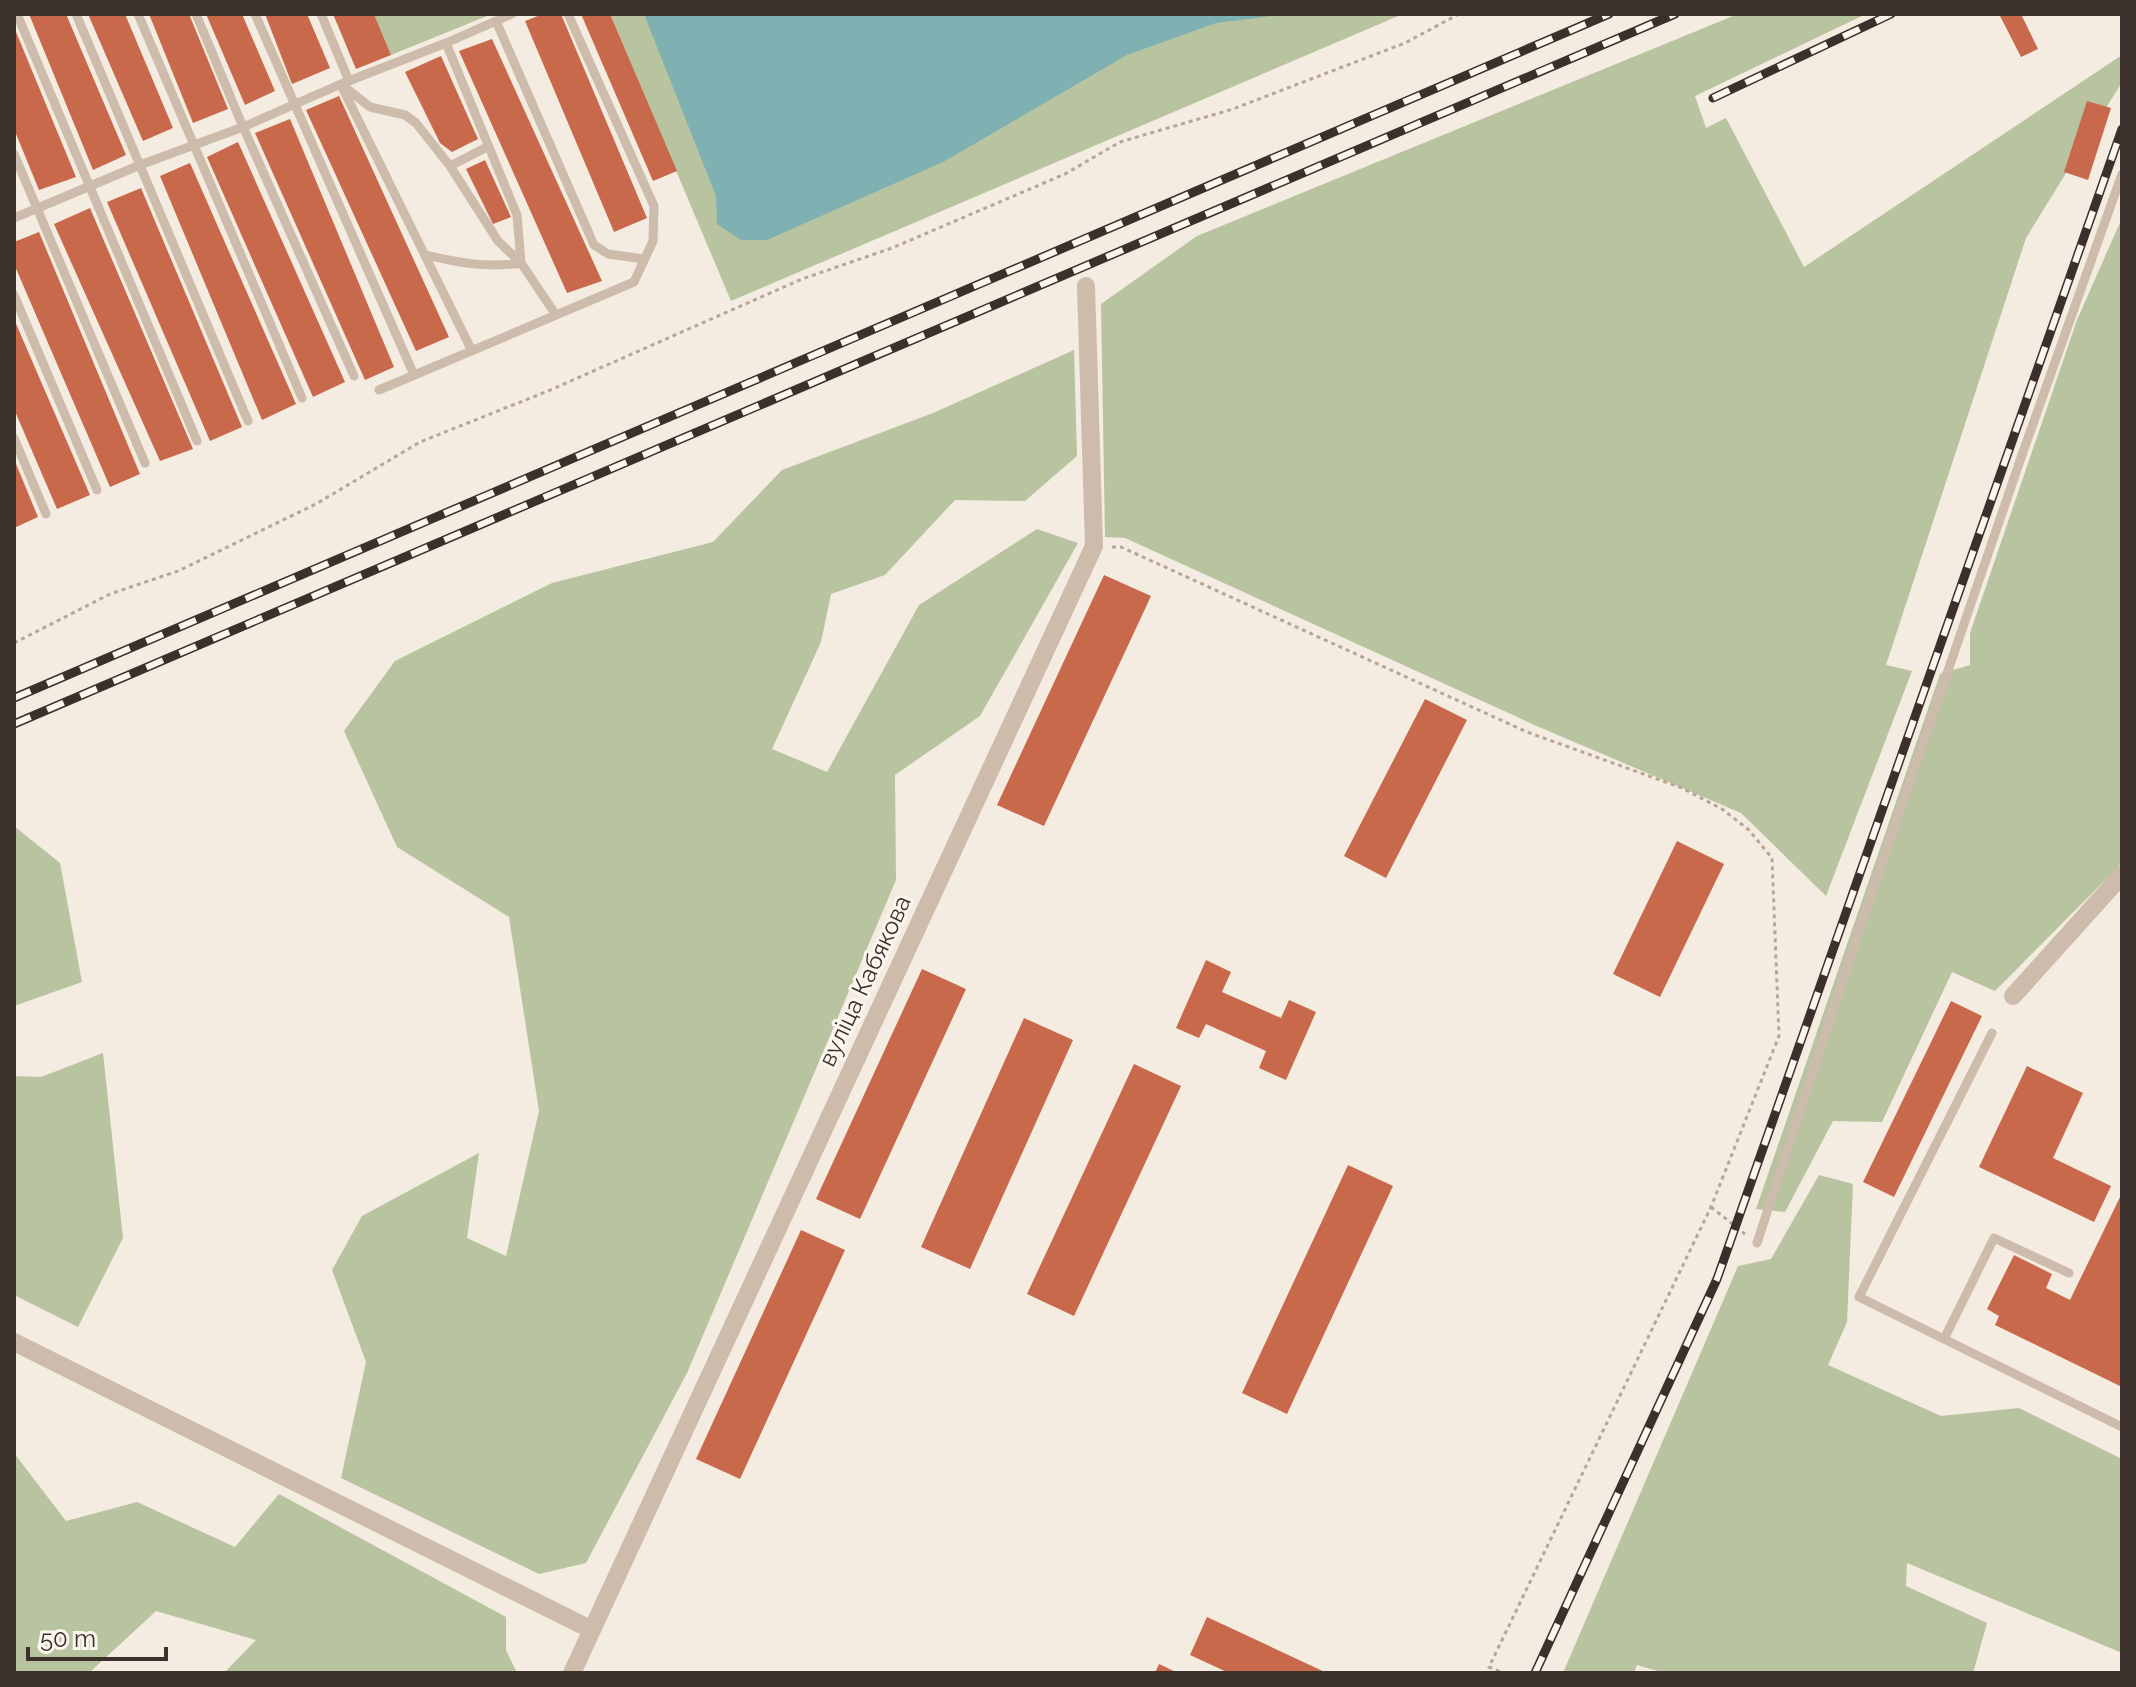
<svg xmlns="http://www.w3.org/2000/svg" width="2136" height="1687" viewBox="0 0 2136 1687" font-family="Raleway,sans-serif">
<rect width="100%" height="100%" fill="#f4ebe1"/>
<path fill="#b8c4a0" d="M 374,14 L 492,14 L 391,55 Z
M 610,14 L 1403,14 L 731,301 Z
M 1738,14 L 1866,14 L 1695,96 L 1706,128 L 1726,118 L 1804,267 L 2122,55 L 2122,82 L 2026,238 L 1886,665 L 1912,671 L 1826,896 L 1741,813 L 1539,727 L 1125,538 L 1105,537 L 1101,304 L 1197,236 Z
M 2122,218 L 2122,863 L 1995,991 L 1952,972 L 1882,1122 L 1833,1121 L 1785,1212 L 1756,1209 L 1940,674 L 1970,665 L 1970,633 L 2077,320 Z
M 1074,350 L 1077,456 L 1025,501 L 955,500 L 885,575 L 831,594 L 821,642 L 772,749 L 827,772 L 919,605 L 1037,529 L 1078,543 L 980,716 L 895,775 L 896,880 L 687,1373 L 586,1563 L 539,1574 L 341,1478 L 366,1362 L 332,1270 L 362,1216 L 479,1153 L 467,1238 L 506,1256 L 539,1111 L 509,917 L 397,847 L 344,731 L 395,661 L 552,583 L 713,542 L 782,470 L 933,413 Z
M 14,826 L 60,863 L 82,982 L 14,1006 Z
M 103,1053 L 123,1238 L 78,1327 L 14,1295 L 14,1076 L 41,1077 Z
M 1819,1175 L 1853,1184 L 1847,1322 L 1828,1365 L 1941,1416 L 2019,1408 L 2122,1459 L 2122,1653 L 1907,1563 L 1906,1586 L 1987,1623 L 1973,1673 L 1665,1673 L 1637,1665 L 1634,1673 L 1563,1673 L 1738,1266 L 1771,1259 Z
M 14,1453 L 66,1521 L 137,1502 L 235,1547 L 279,1494 L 506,1617 L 506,1650 L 517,1673 L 224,1673 L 256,1640 L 156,1611 L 89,1673 L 14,1673 Z"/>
<path fill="#7fb0b2" d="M 644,14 L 1287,14 L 1216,23 L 1127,55 L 943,162 L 767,240 L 741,240 L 717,224 L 716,196 Z"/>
<path fill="#c8694b" d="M 29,14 L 66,14 L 126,155 L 93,170 Z
M 88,14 L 125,14 L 173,128 L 143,141 Z
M 149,14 L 189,14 L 228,109 L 193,123 Z
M 206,14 L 242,14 L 275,91 L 245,105 Z
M 265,14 L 307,14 L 330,68 L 292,84 Z
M 333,14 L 374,14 L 391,55 L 356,69 Z
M 543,14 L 561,14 L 647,218 L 614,232 L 525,21 Z
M 581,14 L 610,14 L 677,171 L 653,181 Z
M 1999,14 L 2021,14 L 2038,49 L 2021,57 Z
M 14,27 L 76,177 L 39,190 L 14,129 Z
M 492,39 L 602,281 L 567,293 L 459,51 Z
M 441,56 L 478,139 L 452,152 L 440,143 L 405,72 Z
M 339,96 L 449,337 L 416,351 L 306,110 Z
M 2087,101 L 2111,108 L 2088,180 L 2064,172 Z
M 290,119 L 394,367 L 365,380 L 255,133 Z
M 238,142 L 345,382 L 313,397 L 207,157 Z
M 485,160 L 511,217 L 493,224 L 466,169 Z
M 190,163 L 296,404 L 262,420 L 160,176 Z
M 141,188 L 242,427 L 210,441 L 107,202 Z
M 90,208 L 193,449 L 160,461 L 54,224 Z
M 39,232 L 140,474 L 110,487 L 14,264 L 14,242 Z
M 14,319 L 90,495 L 57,509 L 14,409 Z
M 14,459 L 38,517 L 14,528 Z
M 1104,575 L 1151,596 L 1044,826 L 997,805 Z
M 1425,699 L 1467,720 L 1386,878 L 1344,856 Z
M 1677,841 L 1724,864 L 1660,997 L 1613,974 Z
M 1206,960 L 1231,972 L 1222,992 L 1281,1018 L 1289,1000 L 1316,1012 L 1286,1080 L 1259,1068 L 1266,1051 L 1206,1024 L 1199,1038 L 1176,1028 Z
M 922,969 L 966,989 L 860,1219 L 816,1199 Z
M 1951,1001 L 1982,1016 L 1894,1197 L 1863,1182 Z
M 1024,1018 L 1073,1040 L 970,1269 L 921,1247 Z
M 1134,1064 L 1181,1086 L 1074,1316 L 1027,1294 Z
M 2027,1066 L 2083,1093 L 2053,1158 L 2111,1186 L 2094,1222 L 1979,1167 Z
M 1348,1165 L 1393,1186 L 1287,1414 L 1242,1393 Z
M 2122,1193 L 2122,1387 L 1995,1325 L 1999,1316 L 1987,1309 L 2014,1255 L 2052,1274 L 2046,1288 L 2070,1300 Z
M 801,1230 L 845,1250 L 740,1479 L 696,1459 Z
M 1207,1617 L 1327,1673 L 1229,1673 L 1190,1655 Z
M 1159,1664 L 1178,1673 L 1155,1673 Z"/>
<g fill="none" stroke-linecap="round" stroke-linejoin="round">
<path stroke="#b9a596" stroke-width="3" stroke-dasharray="4 4" stroke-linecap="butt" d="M 1112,547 L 1121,547 L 1527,732 L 1682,788 L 1722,809 L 1749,830 L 1772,858 L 1779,1036 L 1711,1207 L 1489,1667 L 1503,1673
M 14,643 L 110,594 L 178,571 L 316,504 L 420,442 L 548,391 L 802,279 L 892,248 L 1065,174 L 1120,142 L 1233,109 L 1405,43 L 1459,14
M 1711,1207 L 1745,1234"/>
<path stroke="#cdbbac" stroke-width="9" d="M 17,14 L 197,441
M 76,14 L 248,421
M 138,14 L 302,398
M 196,14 L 243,127 L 354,376
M 255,14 L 414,375
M 321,14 L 349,81
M 496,21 L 594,245 L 608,254 L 644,259
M 341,84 L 370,107 L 405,115 L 416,123 L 450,166 L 498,241 L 521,263 L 556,315
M 342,87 L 472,351
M 14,154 L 145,463
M 450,166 L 489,146
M 14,218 L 140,165 L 243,127 L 341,84 L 446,43 L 512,14
M 426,255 C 459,263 487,268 521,263 L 517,215 L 446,43
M 14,295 L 97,490
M 379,390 L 634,282 L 653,241 L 654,206 L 568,14
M 14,438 L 46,514
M 1757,1243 L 1860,927 L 2023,452 L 2122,174
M 2069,1273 L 1994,1238 L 1944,1339 L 2122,1427
M 1944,1339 L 1859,1297 L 1992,1033"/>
<path stroke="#cdbbac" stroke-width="18" d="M 2013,996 L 2122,875
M 14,1342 L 592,1630
M 572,1673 L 1094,546 L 1086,286"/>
<defs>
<path id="rail" d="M 1713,98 L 1891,14
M 14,698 L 1609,14
M 14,724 L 1675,14
M 1535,1673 L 1717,1279 L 2122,129"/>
</defs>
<use href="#rail" stroke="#3b302b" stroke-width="9"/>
<use href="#rail" stroke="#fbf5ee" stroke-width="6" stroke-dasharray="18" stroke-linecap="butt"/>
</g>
<g text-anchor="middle" stroke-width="6" stroke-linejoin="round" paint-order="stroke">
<g font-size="24" fill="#3b302b" stroke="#fbf5ee">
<text transform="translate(865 981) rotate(-65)" y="8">вуліца Кабякова</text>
</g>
</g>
<rect width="2136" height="1687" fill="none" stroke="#3b302b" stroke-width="32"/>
<path d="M28 1647v12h138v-12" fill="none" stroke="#3b302b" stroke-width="4"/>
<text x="40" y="1647" font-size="24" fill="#3b302b" stroke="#fbf5ee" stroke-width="6" paint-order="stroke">50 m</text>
</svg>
